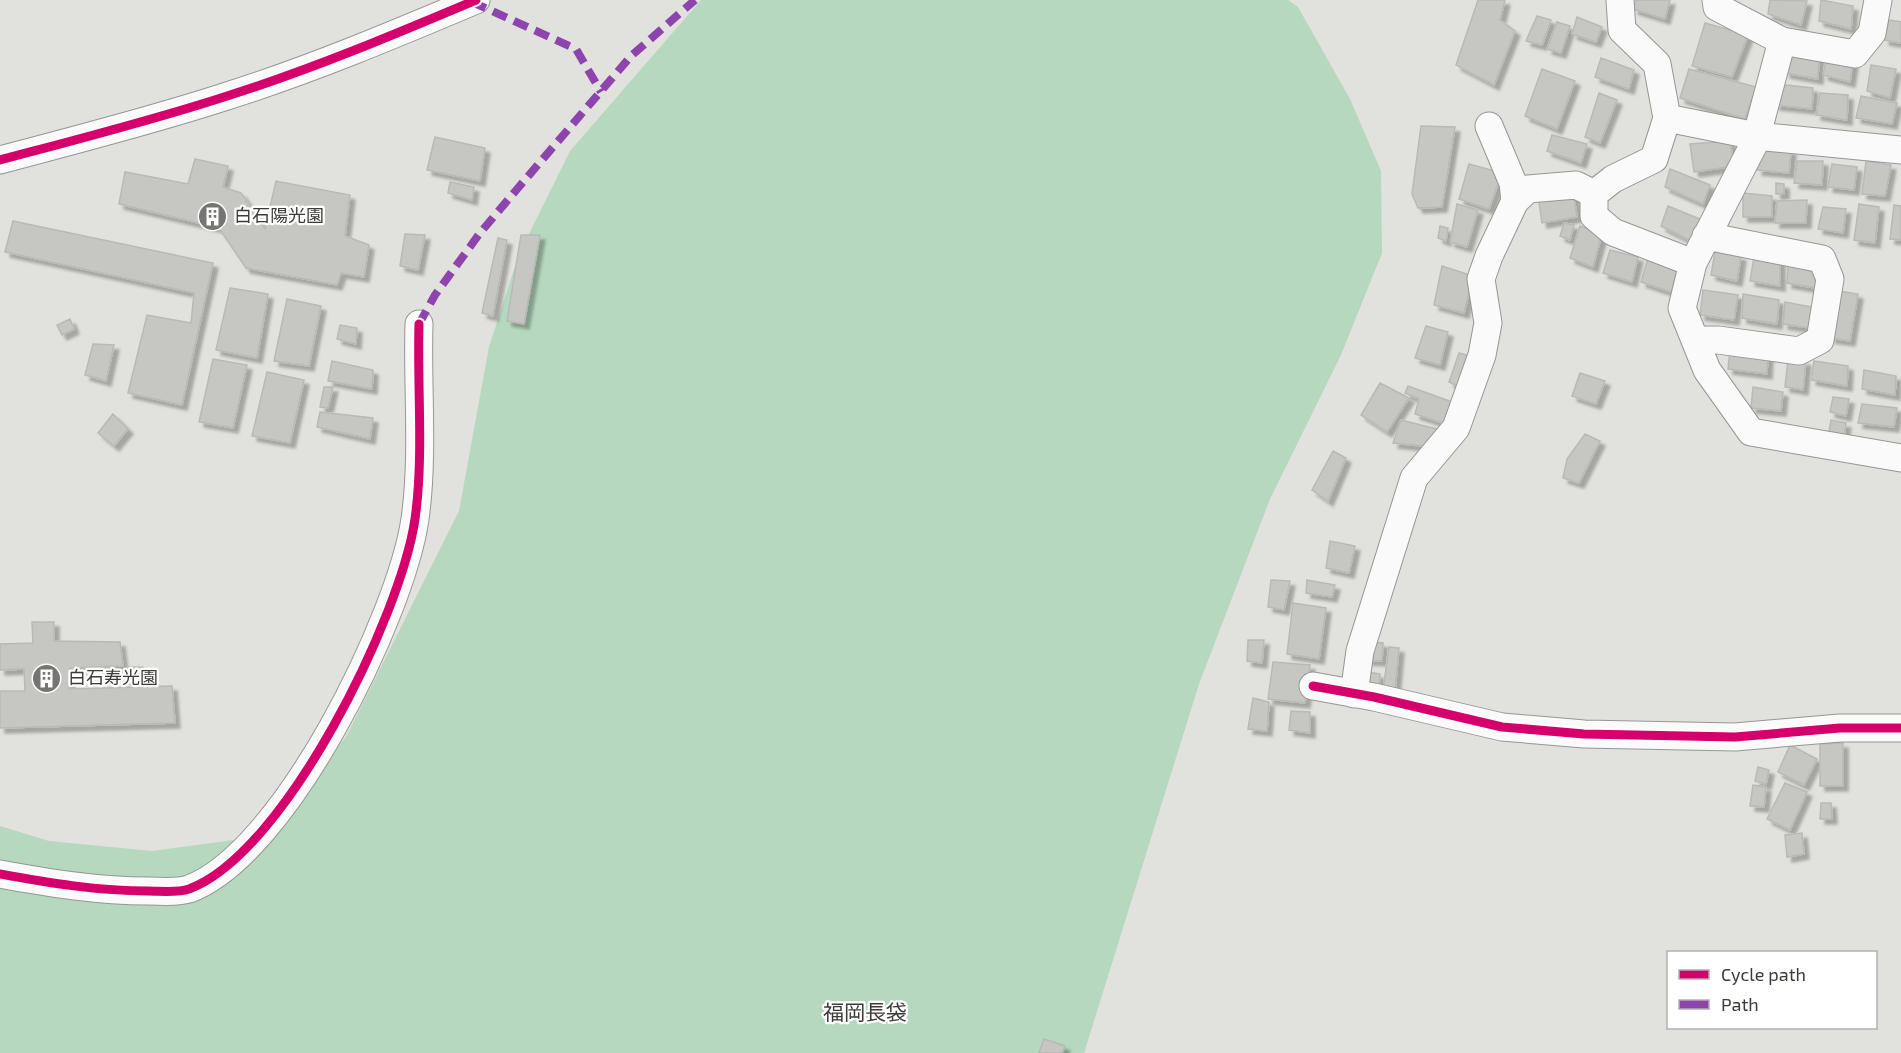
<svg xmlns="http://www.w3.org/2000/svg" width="1901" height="1053" viewBox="0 0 1901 1053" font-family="'Exo 2','Noto Sans JP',sans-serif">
<defs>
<filter id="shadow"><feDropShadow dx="5" dy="5" stdDeviation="1.5" flood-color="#0004"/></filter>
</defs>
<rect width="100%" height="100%" fill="#e1e1dd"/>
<path fill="#b6d8be" d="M 701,0 L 1288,0 L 1298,7 L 1350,99 L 1381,171 L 1382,253 L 1341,355 L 1270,499 L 1199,684 L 1084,1053 L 0,1053 L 0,826 L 49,841 L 152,851 L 234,840 L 275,819 L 346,737 L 459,511 L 489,347 L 519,254 L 570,151 Z"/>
<path fill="#c6c6c3" stroke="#b9b9b6" stroke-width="1.5" filter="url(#shadow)" d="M 1478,0 L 1505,0 L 1500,20 L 1515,31 L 1494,85 L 1456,65 Z
M 1636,0 L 1670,0 L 1665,19 L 1633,9 Z
M 1770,0 L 1807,1 L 1801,25 L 1768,14 Z
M 1821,0 L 1853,6 L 1851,29 L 1819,21 Z
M 1537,16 L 1551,20 L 1542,45 L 1526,41 Z
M 1577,17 L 1602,27 L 1596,42 L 1572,34 Z
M 1889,20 L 1901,22 L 1901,43 L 1884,40 Z
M 1557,22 L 1570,26 L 1561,53 L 1547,49 Z
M 1705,23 L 1748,35 L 1732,77 L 1692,66 Z
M 1787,53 L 1819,56 L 1818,79 L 1785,73 Z
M 1827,56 L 1853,61 L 1850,82 L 1823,75 Z
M 1601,58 L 1634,70 L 1629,89 L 1595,77 Z
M 1871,65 L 1896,69 L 1890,98 L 1867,91 Z
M 1542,69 L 1575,81 L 1557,129 L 1525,116 Z
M 1689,69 L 1756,87 L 1745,119 L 1680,98 Z
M 1777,84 L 1813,88 L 1812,109 L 1775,105 Z
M 1599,93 L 1617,100 L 1600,143 L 1585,137 Z
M 1820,93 L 1848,95 L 1847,120 L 1816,115 Z
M 1861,96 L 1897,103 L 1892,124 L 1856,118 Z
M 1421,126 L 1455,127 L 1442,207 L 1418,208 L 1412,194 Z
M 1552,135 L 1587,144 L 1581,163 L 1547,151 Z
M 435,137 L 485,148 L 480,181 L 427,170 Z
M 1730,141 L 1734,166 L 1694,172 L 1690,144 Z
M 1763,148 L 1791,150 L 1789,173 L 1757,170 Z
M 195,159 L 228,166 L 223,187 L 241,193 L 265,229 L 276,181 L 350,195 L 345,236 L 369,245 L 364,277 L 341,273 L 337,285 L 246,268 L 219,228 L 119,204 L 125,172 L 188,184 Z
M 1797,161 L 1823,161 L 1822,185 L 1794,183 Z
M 1866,161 L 1891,165 L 1885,196 L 1862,194 Z
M 1469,164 L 1502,173 L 1489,209 L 1459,199 Z
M 1832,164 L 1857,167 L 1854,190 L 1828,187 Z
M 1670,169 L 1710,185 L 1703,204 L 1665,187 Z
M 450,182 L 474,187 L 472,200 L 448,193 Z
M 1776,183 L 1784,184 L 1784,194 L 1776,194 Z
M 1573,191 L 1577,217 L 1542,223 L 1538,195 Z
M 1743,193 L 1772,196 L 1772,217 L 1743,217 Z
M 1807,200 L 1806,223 L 1775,223 L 1777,201 Z
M 1457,204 L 1478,210 L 1467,247 L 1450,242 Z
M 1859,204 L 1879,207 L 1875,243 L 1854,240 Z
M 1894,205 L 1901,206 L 1901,240 L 1890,239 Z
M 1668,206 L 1702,220 L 1693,242 L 1661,226 Z
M 1823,207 L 1846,209 L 1843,233 L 1818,229 Z
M 13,221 L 213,263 L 182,405 L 128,393 L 147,315 L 191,323 L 194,293 L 5,252 Z
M 1564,223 L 1574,225 L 1570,240 L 1560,236 Z
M 1440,226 L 1448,228 L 1446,241 L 1438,238 Z
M 1580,226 L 1602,234 L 1593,267 L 1570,258 Z
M 405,234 L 425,235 L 418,270 L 400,266 Z
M 521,235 L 540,235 L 524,324 L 507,321 Z
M 498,238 L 507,240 L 493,316 L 482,313 Z
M 1610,250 L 1638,257 L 1632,282 L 1603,273 Z
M 1715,252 L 1741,256 L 1737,281 L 1711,275 Z
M 1754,257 L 1780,260 L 1780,286 L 1750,281 Z
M 1648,258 L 1678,269 L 1671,292 L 1641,282 Z
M 1788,262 L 1818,267 L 1816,288 L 1787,283 Z
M 1442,266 L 1473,276 L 1464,313 L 1434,305 Z
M 230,288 L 268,294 L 257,358 L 216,350 Z
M 1703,290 L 1738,295 L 1734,320 L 1700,315 Z
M 1839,291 L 1858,294 L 1850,341 L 1830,338 Z
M 1743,294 L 1779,300 L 1777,324 L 1742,318 Z
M 287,299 L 321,306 L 309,366 L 274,361 Z
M 1785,302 L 1812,307 L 1809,328 L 1783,324 Z
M 70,319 L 74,329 L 62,335 L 57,325 Z
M 340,325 L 357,328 L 356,344 L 337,339 Z
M 1426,326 L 1448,332 L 1440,365 L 1415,358 Z
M 93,344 L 114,345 L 106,381 L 85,375 Z
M 1730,351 L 1768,355 L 1767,374 L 1728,369 Z
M 1459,353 L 1477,358 L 1466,390 L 1449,382 Z
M 213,359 L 247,365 L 233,428 L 199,422 Z
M 1788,359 L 1806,361 L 1803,390 L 1785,387 Z
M 332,361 L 373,370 L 372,389 L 328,381 Z
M 1814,361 L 1848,366 L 1847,386 L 1811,380 Z
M 1864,370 L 1896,376 L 1895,395 L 1862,389 Z
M 267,372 L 304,380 L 290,443 L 252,436 Z
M 1580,373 L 1605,381 L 1596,404 L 1572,396 Z
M 1380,383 L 1409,398 L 1387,432 L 1361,415 Z
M 1408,386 L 1452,402 L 1443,423 L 1415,414 L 1419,399 L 1405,393 Z
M 324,387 L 333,387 L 328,408 L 320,407 Z
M 1753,387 L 1783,392 L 1781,411 L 1751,408 Z
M 1833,397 L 1849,399 L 1846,416 L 1830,412 Z
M 1862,404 L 1897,408 L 1894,427 L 1858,423 Z
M 320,412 L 373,418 L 370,439 L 317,427 Z
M 113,414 L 128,429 L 114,446 L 98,433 Z
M 1401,420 L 1437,429 L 1431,447 L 1393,443 Z
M 1831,420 L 1846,423 L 1844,436 L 1829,432 Z
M 1585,434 L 1600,441 L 1579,483 L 1563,478 L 1567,459 Z
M 1333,451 L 1346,458 L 1328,501 L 1312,490 Z
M 1330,541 L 1355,546 L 1349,573 L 1326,568 Z
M 1271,580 L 1290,581 L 1284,610 L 1268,607 Z
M 1307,580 L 1335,585 L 1332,597 L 1306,593 Z
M 1293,603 L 1326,608 L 1319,659 L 1287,654 Z
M 32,622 L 54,622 L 54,641 L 120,642 L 123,666 L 70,668 L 69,689 L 172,686 L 175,723 L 0,728 L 0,691 L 25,691 L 24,669 L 0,670 L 0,644 L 33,643 Z
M 1248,640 L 1264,640 L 1262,663 L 1247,661 Z
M 1371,642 L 1383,643 L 1382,661 L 1367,660 Z
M 1389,647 L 1399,648 L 1395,691 L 1383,690 Z
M 1273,662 L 1310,665 L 1305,703 L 1268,699 Z
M 128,667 L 143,667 L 145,684 L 128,684 Z
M 1366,672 L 1380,674 L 1379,687 L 1364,686 Z
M 1253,698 L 1269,702 L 1267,731 L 1248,729 Z
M 1291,711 L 1310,712 L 1310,733 L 1289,730 Z
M 1843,743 L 1843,786 L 1820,786 L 1820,744 Z
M 1790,745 L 1817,759 L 1804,785 L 1778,772 Z
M 1758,767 L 1769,770 L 1766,784 L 1755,781 Z
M 1785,783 L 1807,792 L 1790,830 L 1767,819 Z
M 1753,785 L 1766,787 L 1764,807 L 1750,806 Z
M 1821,803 L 1831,803 L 1832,819 L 1820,819 Z
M 1802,833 L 1804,854 L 1787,857 L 1785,835 Z
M 1044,1039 L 1065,1046 L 1062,1053 L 1039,1053 Z"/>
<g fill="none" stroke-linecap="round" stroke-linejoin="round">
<defs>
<path id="minor" d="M 1620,0 L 1622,30 L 1657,64 L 1667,118 L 1654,159 L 1613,179 L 1594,194 L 1594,216 L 1613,232 L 1693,263
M 1716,0 L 1717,7 L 1782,41 L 1855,54 L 1872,33 L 1878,0
M 1782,41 L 1755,142 L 1693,263 L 1682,308 L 1707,370 L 1751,432 L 1901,458
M 1667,118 L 1756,136 L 1901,150
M 0,160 C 75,140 150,121 224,97 C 310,70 393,35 476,0
M 1515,201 L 1528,189 L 1576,185 L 1594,194
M 1695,340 L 1718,340 L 1799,351 L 1820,340 L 1830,279 L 1822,259 L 1706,236
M 1313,686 L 1374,697 L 1502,727 L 1584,734 L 1735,737 L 1840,728 L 1901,728
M 1354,694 L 1360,651 L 1414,478 L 1456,428 L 1482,355 L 1488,323 L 1481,279 L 1489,256 L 1515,201 L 1513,183 L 1489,126
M 0,874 C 49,883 98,891 148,891 C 161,891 177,893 189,889 C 285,854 401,616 415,519 C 424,455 417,388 419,324"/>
</defs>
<use href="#minor" stroke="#969693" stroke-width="29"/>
<use href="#minor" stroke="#fafafa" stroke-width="27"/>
<path stroke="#8e44ad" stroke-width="8" stroke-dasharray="15 8" stroke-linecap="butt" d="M 472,2 L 576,49 L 601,92
M 419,324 L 435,295 L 480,233 L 518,188 L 631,56 L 695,0"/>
<defs>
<path id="cycleway" d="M 0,160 C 75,140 150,121 224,97 C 310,70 393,35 476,0
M 1313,686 L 1374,697 L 1502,727 L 1584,734 L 1735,737 L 1840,728 L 1901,728
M 0,874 C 49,883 98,891 148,891 C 161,891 177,893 189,889 C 285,854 401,616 415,519 C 424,455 417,388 419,324"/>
</defs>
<use href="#cycleway" stroke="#fff" stroke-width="13"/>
<use href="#cycleway" stroke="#d6006c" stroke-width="9"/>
</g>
<defs>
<symbol id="building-disc" viewBox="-11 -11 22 22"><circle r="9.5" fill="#767572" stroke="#fff"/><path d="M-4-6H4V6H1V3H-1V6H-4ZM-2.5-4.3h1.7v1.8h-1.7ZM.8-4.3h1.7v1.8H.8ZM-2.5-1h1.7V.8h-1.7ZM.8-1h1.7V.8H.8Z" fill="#fff"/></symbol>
</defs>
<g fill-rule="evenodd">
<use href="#building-disc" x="196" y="200" width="33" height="33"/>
<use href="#building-disc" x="30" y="662" width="33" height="33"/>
</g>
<g text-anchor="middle" stroke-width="4.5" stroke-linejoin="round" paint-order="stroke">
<g font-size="18" fill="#3c3b38" stroke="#fff" text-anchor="start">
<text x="234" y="222">白石陽光園</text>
<text x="68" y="684">白石寿光園</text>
</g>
<g font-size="21" fill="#3c3b38" stroke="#fff">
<text x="865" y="1020">福岡長袋</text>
</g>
</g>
<rect x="1667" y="951" width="210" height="78" fill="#ffffff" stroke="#b1b1af" stroke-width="1.5"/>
<rect x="1679" y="970" width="30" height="9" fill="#d6006c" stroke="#b1b1af" stroke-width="1.5"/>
<text x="1721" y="981" font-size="18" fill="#3c3b38">Cycle path</text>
<rect x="1679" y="1000" width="30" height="9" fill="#8e44ad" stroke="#b1b1af" stroke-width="1.5"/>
<text x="1721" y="1011" font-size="18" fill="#3c3b38">Path</text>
</svg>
